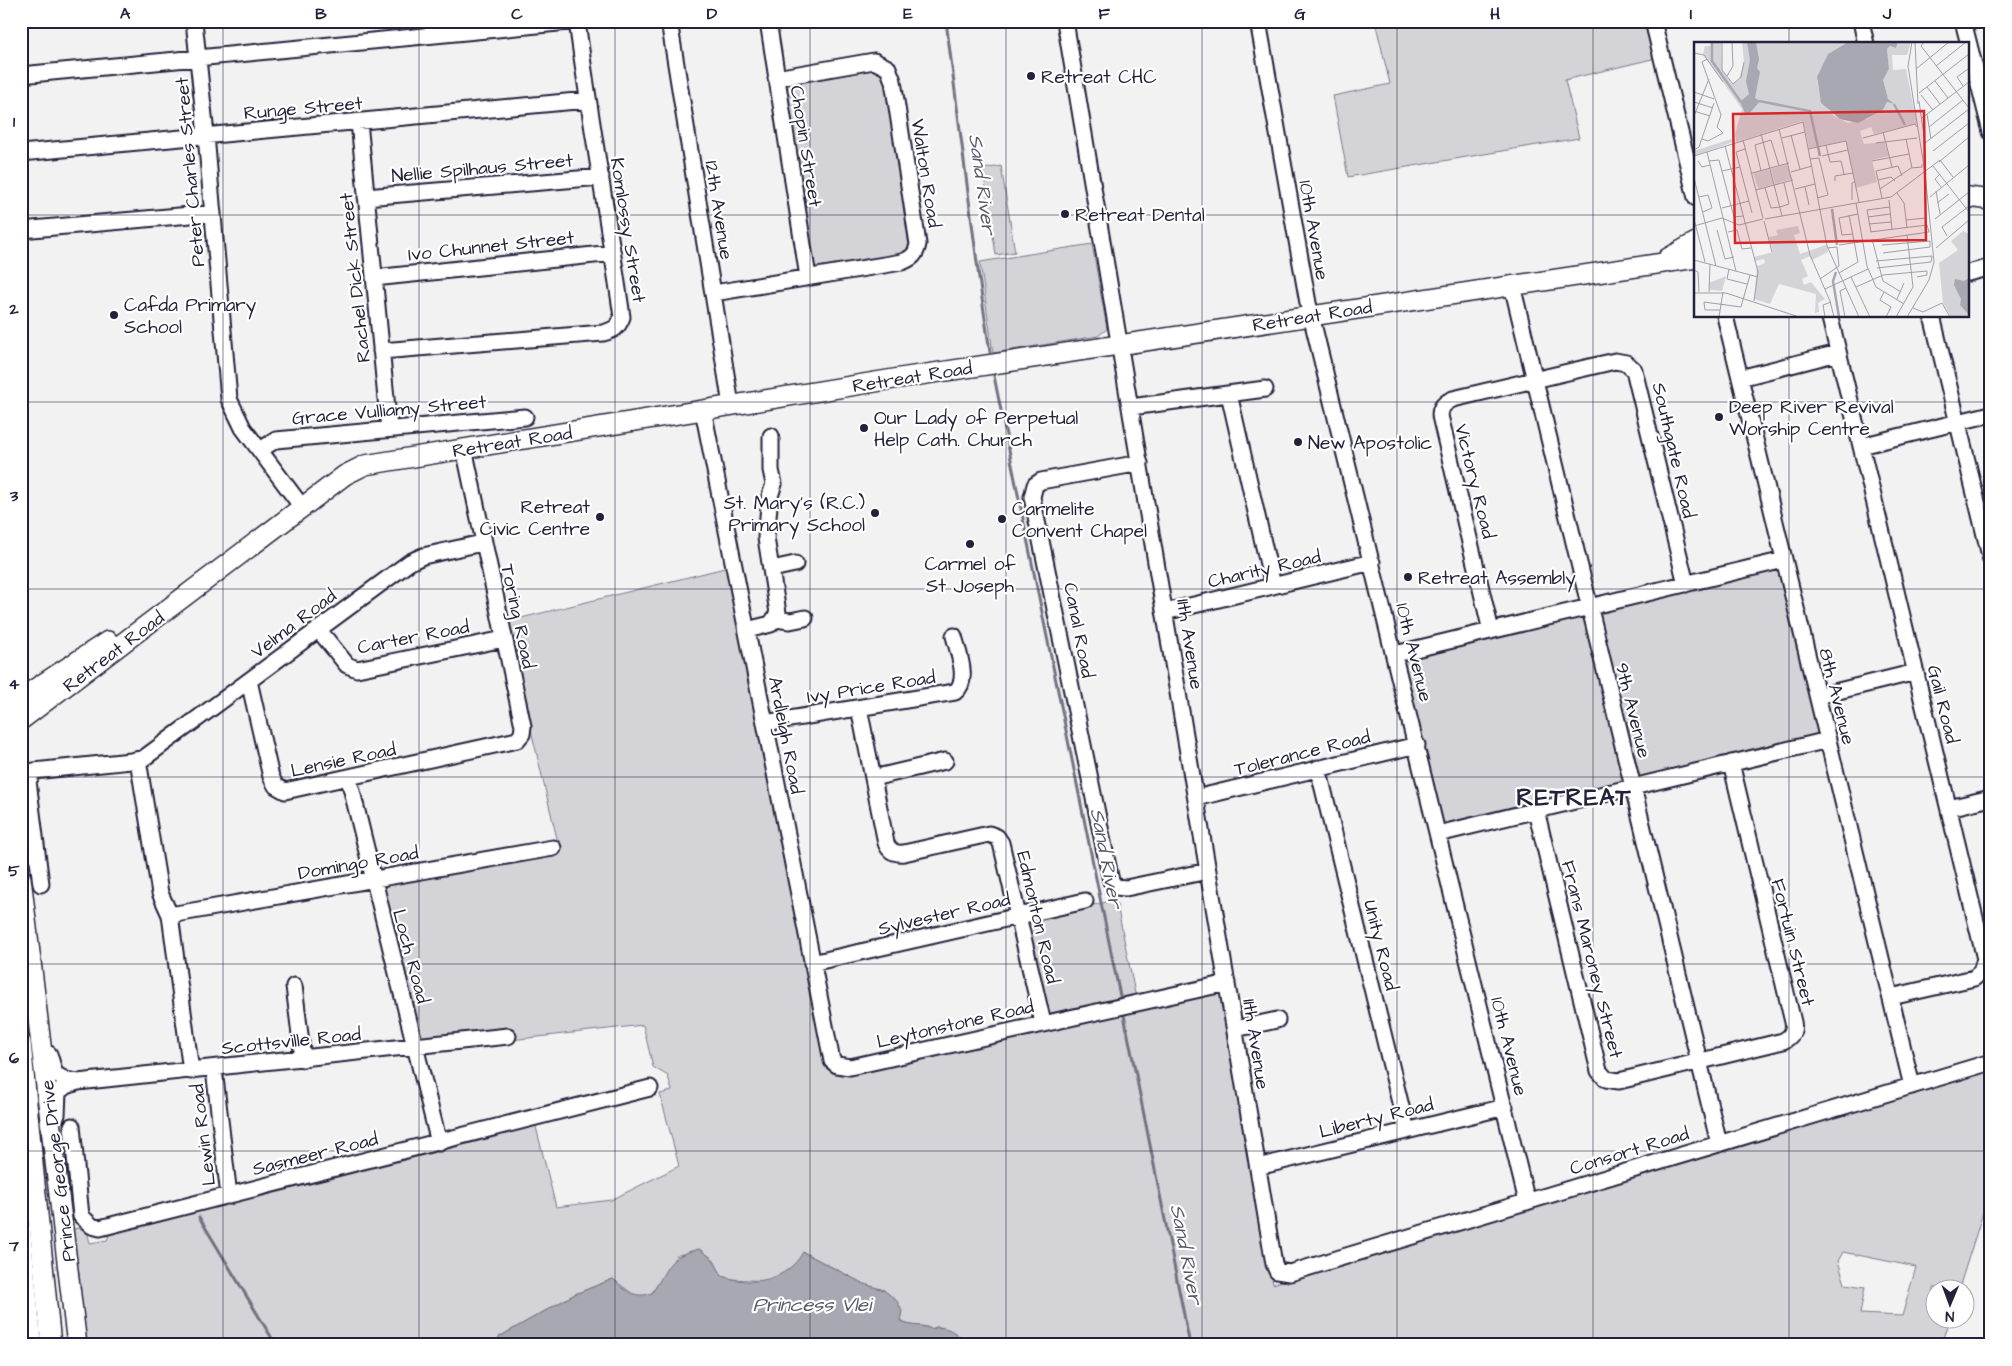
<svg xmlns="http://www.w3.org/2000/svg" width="2012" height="1366" viewBox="0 0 2012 1366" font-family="'Architects Daughter',sans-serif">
<rect width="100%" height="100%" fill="#f2f2f3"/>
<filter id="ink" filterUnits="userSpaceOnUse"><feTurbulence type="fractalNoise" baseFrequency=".02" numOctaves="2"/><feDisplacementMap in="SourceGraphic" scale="10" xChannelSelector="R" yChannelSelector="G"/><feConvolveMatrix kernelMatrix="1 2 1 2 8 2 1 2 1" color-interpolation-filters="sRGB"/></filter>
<g filter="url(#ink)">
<path fill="#d3d3d8" stroke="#7a7a8a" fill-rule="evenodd" d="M 1375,21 L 1648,21 L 1656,58 L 1565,80 L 1579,138 L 1348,177 L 1333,96 L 1390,84 Z
M 877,66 L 886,74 L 910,254 L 821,271 L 813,269 L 784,88 L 790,82 Z
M 1001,166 L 1015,252 L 996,255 L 983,169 Z
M 1092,244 L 1107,329 L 1098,336 L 993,353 L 980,262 Z
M 729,567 L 829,1064 L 1219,992 L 1223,995 L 1273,1284 L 1987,1068 L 1991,1079 L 1991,1187 L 1959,1288 L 1934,1288 L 1934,1318 L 1949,1319 L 1941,1345 L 968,1345 L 960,1337 L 938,1326 L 931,1329 C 922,1324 916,1327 907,1324 C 896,1322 889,1300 884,1290 L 864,1284 L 803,1252 L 799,1260 L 781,1276 L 768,1281 L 731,1279 L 722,1276 L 713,1259 L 699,1249 L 676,1256 L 652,1293 L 643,1296 L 634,1295 L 613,1279 L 575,1294 L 499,1337 L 492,1345 L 85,1345 L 73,1229 L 86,1227 L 90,1243 L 107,1240 L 111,1230 L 535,1123 L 556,1207 L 611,1200 L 679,1166 L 660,1094 L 672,1091 L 668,1076 L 653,1067 L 643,1025 L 511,1040 L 420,1037 L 383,889 L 388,883 L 560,851 L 505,622 ZM 1843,1252 L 1916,1267 L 1902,1316 L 1860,1314 L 1865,1287 L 1845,1284 L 1838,1261 Z
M 1776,568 L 1782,572 L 1819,732 L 1817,736 L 1641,778 L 1638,777 L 1598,613 L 1600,611 Z
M 1580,616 L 1586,619 L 1624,779 L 1623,782 L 1447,825 L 1441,821 L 1403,664 L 1407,657 Z
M 1116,900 L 1136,998 L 1049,1015 L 1046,1012 L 1027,923 L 1033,918 Z"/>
<path fill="#a8a8b2" stroke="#727282" d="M 699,1249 L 713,1259 L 722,1276 C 752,1287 787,1281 803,1252 L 864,1284 L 884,1290 L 897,1301 L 902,1311 L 900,1321 C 909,1327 920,1324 931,1329 C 947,1324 957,1333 968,1345 L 492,1345 L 499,1337 L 575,1294 L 613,1279 C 625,1291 635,1299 652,1293 C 669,1268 666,1257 699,1249 Z"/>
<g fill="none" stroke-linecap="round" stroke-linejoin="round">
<path stroke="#727282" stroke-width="3" d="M 946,21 L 979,278 L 990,352
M 994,376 L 1121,1001
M 1123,1010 L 1190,1345
M 199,1217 L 276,1345"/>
<defs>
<path id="minor" d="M 194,21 L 206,135 L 229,399 L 243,428 L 302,507
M 669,21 L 731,405
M 768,21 L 808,277
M 1065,21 L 1274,1264 L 1277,1271 L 1290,1273 L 1991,1062
M 1258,21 L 1308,303 L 1527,1202
M 1653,21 L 1696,198
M 1861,21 L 1866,44
M 1963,21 L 1991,132
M 21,75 L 579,21
M 359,122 L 389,429
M 21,153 L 587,100
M 366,197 L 601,177
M 21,230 L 213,213
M 1968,273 L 1991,267
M 374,278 L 613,253
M 1512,285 L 1719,1144
M 714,293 L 902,262 C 912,258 916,255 918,244 L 893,81 L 888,68 L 874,61 L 776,78
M 1725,316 L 1912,1086
M 1932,316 L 1991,560
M 1830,318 L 1985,959 L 1981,972 L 1974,978 L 1891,997
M 381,351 L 603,333 C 614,330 618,328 622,317 C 608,218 590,120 577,21
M 1740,378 L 1838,353
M 1229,394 L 1273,586
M 1131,407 L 1265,389
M 703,410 L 832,1061 L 837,1065 L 850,1067 L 1227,983
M 1861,446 L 1991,414
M 260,450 L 276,440 L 525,417
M 1140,463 L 1041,481 L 1035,485 L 1032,497 L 1111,881 L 1116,887 L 1126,888 L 1208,871
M 772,569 L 795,564
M 1165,612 L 1372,562
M 776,619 L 790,621 L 805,618
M 318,629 L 347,665 L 357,669 L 504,639
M 747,630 L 771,624 L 778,613 L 766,538 L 770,496 L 774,484 L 771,470 L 771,436
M 1491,631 L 1441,420 C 1438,410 1443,403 1453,399 L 1615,361 L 1626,363 L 1634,370 L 1686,584
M 1395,654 L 1784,560
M 249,681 L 271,777 L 276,786 L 285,791 L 517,740 L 522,734 L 523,726 L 464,448
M 1818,696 L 1916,672
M 859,708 L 886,843 C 889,851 895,854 904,853 L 989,834 L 997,837 L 1001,843 L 1043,1023
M 765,723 L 955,692 C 970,681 958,652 954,636
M 138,760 L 160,893 L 170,915 L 191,1071
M 1318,768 L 1407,1131
M 873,778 L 945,761
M 349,779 L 439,1143
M 1196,798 L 1417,745
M 1949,808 L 1991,798
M 1536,810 L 1599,1071 L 1606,1079 L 1619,1081 L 1783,1041 C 1791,1037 1795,1031 1793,1022 L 1731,763
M 1438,834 L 1828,740
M 41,884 L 28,781 L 34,771 L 131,761 L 144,758 L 410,562 L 423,556 L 482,543
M 170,915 L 553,848
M 812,963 L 1085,901
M 294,986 L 303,1059
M 1235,1029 L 1277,1020
M 49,1054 L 55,1074 L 66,1080 L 78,1082
M 214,1069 L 229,1196
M 57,1115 L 58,1092 L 66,1086 L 78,1082 L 508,1036
M 72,1126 L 81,1216 L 92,1226 L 100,1228 L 650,1088
M 1258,1167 L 1505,1107
M 21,1213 L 34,1345"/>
<path id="major" d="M 1968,197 L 1991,200
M 1668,258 L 1696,242
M 21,698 L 108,641
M 21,720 L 345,475 L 365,465 L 900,378 L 1696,258
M 21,878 L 77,1345
M 21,1043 L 51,1345"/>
</defs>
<use href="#minor" stroke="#22223b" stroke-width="19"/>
<use href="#major" stroke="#22223b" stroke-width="22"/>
<use href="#minor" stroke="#fff" stroke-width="15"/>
<use href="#major" stroke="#fff" stroke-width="19"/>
</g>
</g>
<path fill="none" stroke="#22223b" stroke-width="1" stroke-opacity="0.55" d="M 223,21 L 223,1345M 419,21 L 419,1345M 615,21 L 615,1345M 810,21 L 810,1345M 1006,21 L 1006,1345M 1202,21 L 1202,1345M 1397,21 L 1397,1345M 1593,21 L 1593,1345M 1789,21 L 1789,44M 21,215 L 1696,215M 1968,215 L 1991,215M 1789,316 L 1789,1345M 21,402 L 1991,402M 21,589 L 1991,589M 21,777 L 1991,777M 21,964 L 1991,964M 21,1151 L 1991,1151"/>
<g fill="#22223b" stroke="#fff" stroke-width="2">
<circle cx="1031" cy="76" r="5"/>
<circle cx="1065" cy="214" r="5"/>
<circle cx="114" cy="315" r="5"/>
<circle cx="1719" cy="417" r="5"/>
<circle cx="864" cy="428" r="5"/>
<circle cx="1298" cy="442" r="5"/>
<circle cx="875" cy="513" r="5"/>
<circle cx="600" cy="517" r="5"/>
<circle cx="1002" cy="519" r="5"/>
<circle cx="970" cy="544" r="5"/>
<circle cx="1408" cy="577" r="5"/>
</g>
<g text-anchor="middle" stroke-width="4.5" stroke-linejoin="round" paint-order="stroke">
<g font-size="19" fill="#22223b" stroke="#fff" text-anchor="start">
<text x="1041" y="83">Retreat CHC</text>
<text x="1075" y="221">Retreat Dental</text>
<text x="124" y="311">Cafda Primary<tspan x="124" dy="22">School</tspan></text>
<text x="1729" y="413">Deep River Revival<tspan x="1729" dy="22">Worship Centre</tspan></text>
<text x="874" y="424">Our Lady of Perpetual<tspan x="874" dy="22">Help Cath. Church</tspan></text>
<text x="1308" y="449">New Apostolic</text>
<text x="865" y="509" text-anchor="end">St. Mary's (R.C.)<tspan x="865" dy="22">Primary School</tspan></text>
<text x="590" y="513" text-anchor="end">Retreat<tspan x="590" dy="22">Civic Centre</tspan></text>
<text x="1012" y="515">Carmelite<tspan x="1012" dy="22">Convent Chapel</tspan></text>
<text x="970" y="570" text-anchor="middle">Carmel of<tspan x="970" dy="22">St Joseph</tspan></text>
<text x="1418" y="584">Retreat Assembly</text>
</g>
<g font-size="19" fill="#22223b" stroke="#fff">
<text transform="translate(303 107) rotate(-5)" y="7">Runge Street</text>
<text transform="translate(807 146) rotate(81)" y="7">Chopin Street</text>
<text transform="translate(482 167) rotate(-5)" y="7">Nellie Spilhaus Street</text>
<text transform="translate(189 172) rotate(-95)" y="7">Peter Charles Street</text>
<text transform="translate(927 173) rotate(81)" y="7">Walton Road</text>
<text transform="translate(720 210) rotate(81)" y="7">12th Avenue</text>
<text transform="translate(629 230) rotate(81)" y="7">Komlossy Street</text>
<text transform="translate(1315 230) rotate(80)" y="7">10th Avenue</text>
<text transform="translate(491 245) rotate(-6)" y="7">Ivo Chunnet Street</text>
<text transform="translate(354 278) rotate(-96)" y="7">Rachel Dick Street</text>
<text transform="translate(1312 315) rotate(-9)" y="7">Retreat Road</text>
<text transform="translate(912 376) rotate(-9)" y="7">Retreat Road</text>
<text transform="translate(389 409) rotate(-5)" y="7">Grace Vulliamy Street</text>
<text transform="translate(512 441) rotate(-9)" y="7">Retreat Road</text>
<text transform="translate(1675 450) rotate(77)" y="7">Southgate Road</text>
<text transform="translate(1476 481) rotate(76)" y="7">Victory Road</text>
<text transform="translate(1264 568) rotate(-13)" y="7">Charity Road</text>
<text transform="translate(519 616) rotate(78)" y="7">Toring Road</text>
<text transform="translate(293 623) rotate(-37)" y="7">Velma Road</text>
<text transform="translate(1080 630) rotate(79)" y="7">Canal Road</text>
<text transform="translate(413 636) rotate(-11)" y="7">Carter Road</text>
<text transform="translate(1191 644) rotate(81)" y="7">11th Avenue</text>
<text transform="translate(113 651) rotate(-37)" y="7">Retreat Road</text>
<text transform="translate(1415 652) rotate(76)" y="7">10th Avenue</text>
<text transform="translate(871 686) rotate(-9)" y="7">Ivy Price Road</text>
<text transform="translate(1838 696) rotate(76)" y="7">8th Avenue</text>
<text transform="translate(1944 704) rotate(76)" y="7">Gail Road</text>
<text transform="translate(1634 710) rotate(76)" y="7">9th Avenue</text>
<text transform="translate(787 735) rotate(79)" y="7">Ardleigh Road</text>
<text transform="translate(1302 752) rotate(-14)" y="7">Tolerance Road</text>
<text transform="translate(343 759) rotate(-12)" y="7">Lensie Road</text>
<text transform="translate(358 862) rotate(-10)" y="7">Domingo Road</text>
<text transform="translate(944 913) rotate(-13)" y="7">Sylvester Road</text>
<text transform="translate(1039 917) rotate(77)" y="7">Edmonton Road</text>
<text transform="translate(1794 942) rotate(76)" y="7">Fortuin Street</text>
<text transform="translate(1382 945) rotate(76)" y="7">Unity Road</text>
<text transform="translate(412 956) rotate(75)" y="7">Loch Road</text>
<text transform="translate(1593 959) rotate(76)" y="7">Frans Maroney Street</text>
<text transform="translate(955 1023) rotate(-13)" y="7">Leytonstone Road</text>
<text transform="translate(291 1040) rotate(-6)" y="7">Scottsville Road</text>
<text transform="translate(1257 1044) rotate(81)" y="7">11th Avenue</text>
<text transform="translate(1510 1046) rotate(76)" y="7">10th Avenue</text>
<text transform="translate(1376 1117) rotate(-14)" y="7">Liberty Road</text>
<text transform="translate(202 1135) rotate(-97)" y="7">Lewin Road</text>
<text transform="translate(1629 1150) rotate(-17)" y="7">Consort Road</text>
<text transform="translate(315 1153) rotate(-14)" y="7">Sasmeer Road</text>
<text transform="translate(57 1171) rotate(-97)" y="7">Prince George Drive</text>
</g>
<g font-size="20" font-style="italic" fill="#58586b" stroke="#fff">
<text transform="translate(983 184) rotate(82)" y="7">Sand River</text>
<text transform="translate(1107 858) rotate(79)" y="7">Sand River</text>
<text transform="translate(1187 1254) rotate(79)" y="7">Sand River</text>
<text x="812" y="1311">Princess Vlei</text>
</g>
<g font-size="24" font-weight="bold" letter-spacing="1" fill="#22223b" stroke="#fff">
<text x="1574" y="805">RETREAT</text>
</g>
</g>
<g transform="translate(1694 42)">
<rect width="275" height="275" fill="#f2f2f3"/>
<path d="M 17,0 L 27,0 L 28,28 L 38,42 L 45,37 L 50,20 L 48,0 L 154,0 L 134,12 L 123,38 L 127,59 L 140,74 L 154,81 L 173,77 L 189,68 L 193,60 L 201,62 L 194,57 L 189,43 L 189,37 L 195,27 L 193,7 L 196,4 L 202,6 L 204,0 L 217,0 L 213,13 L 198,13 L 199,28 L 212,27 L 223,82 L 180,92 L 177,85 L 166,89 L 170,102 L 190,100 L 195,114 L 178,118 L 183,140 L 162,146 L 152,99 L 115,106 L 109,79 L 42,100 L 41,92 L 48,67 L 9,12 L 11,4 L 16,4 ZM 37,97 L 39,100 L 0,114 L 0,109 ZM 93,122 L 98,137 L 81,142 L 77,127 ZM 75,127 L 80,142 L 64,147 L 59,131 ZM 104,184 L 106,191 L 100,193 L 106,212 L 132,203 L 134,210 L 118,218 L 116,214 L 107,218 L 114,234 L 108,237 L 110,243 L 117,240 L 131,257 L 124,261 L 125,270 L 121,271 L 122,252 L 85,242 L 76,262 L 60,257 L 63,224 L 71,221 L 70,217 L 61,219 L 60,215 L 79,210 L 75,195 L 84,193 L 82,188 ZM 269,189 L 275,192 L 275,275 L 257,275 L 249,261 L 245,221 L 264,208 L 257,199 ZM 32,234 L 28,249 L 16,248 L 15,241 Z" fill="#d3d3d8"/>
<path d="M 53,0 L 62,0 L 65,17 L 63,26 L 66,30 L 61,56 L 66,59 L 55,72 L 51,71 L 46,60 L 55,52 L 52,39 L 56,18 ZM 204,0 L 202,6 L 196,4 L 193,7 L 195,27 L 189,38 L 194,57 L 201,62 L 193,60 L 189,68 L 164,81 L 146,77 L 127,61 L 123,35 L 134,12 L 154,0 ZM 275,236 L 275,273 L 266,263 L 267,257 L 260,243 L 261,237 L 270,239 Z" fill="#a8a8b2"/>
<path fill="none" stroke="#a8a8b2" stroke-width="2.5" d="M 18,0 L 18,19 L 47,60M 65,59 L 116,69 L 126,114M 200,62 L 211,83M 138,167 L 143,203M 142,230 L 139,239 L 145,275"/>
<path fill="none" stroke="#9f9fa9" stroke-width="1" d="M 28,0 L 28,28 L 39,42 L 47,35 L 50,20M 221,0 L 224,62M 230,0 L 227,4 L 275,66M 0,11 L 10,13 L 29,40M 242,24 L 272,0M 222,27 L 255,0M 33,34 L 39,24 L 38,0M 241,39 L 254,56M 269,44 L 263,35 L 274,27M 233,45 L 246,62M 0,50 L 20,57M 225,51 L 275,12M 227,53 L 239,68M 225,59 L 231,101 L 275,67M 0,60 L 19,66M 0,69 L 16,74M 233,72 L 237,97M 0,74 L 15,37M 228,76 L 275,40M 235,85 L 269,58M 85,87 L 116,213 L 136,259 L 140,275M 189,90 L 198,125M 67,92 L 88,174M 97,93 L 106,127M 88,96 L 111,90M 169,96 L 221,82 L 223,85M 8,97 L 14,99 L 29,91 L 23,85 L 27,73 L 8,20 L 13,17M 212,97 L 218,126M 49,98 L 69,176M 182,101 L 223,96M 132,103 L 136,120 L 147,119 L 150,132M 31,104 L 64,230 L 60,259M 51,107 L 42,110 L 58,171M 114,107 L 152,99 L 165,160M 0,108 L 5,105 L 20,61M 239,109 L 275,81M 13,110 L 42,229M 0,114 L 109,80 L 133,204 L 165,275M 128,114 L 154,108M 116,117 L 125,116 L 134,153 L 123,156M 246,118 L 259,135M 4,119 L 8,125 L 16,123M 15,119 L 25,118 L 40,175 L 49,174M 178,119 L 215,112M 245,120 L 275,95M 239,124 L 275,170M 28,129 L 46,125M 67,129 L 61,103 L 77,98 L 85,124M 97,130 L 118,124M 58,131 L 95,121M 246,132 L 241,137 L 247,145M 0,136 L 22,224M 184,138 L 197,135 L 201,139M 141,139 L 141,134 L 159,131M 111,145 L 115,163M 71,146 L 77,166 L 86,165 L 95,162 L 90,141M 101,147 L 121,142M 186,147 L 217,126 L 228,125 L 228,122M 62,148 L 99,138M 242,149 L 246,172M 203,151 L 210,161 L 213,186M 5,155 L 14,153 L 18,166 L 9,170M 236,155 L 275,123M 188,156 L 182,129 L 204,124 L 208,134M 158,158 L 158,141 L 160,140M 195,158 L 198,187M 162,161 L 173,224 L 182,245 L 210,262M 243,161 L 255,152M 28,166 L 55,159M 174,175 L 196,172M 0,177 L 11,220M 71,177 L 197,155 L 246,118M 241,177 L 275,150M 212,178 L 232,176M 70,179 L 78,210M 175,182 L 197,180M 0,184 L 28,176 L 45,183 L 69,177M 23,188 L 31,217 L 40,215M 34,190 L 43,188 L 48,207 L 57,206M 177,190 L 173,168 L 196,165M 159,192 L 148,193 L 145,176 L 164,172M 253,194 L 248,185 L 275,164M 178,197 L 189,239 L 207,250M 145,203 L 235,190 L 233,183 L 176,190M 188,203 L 236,199 L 236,205 L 189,211M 242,206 L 275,178M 0,218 L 64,235M 182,219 L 238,214 L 237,220 L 183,226M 35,227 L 33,237 L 53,242M 0,228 L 4,230 L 5,250M 145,231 L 164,220 L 155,173M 157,235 L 176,275M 126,237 L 145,224 L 143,205 L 133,206M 162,245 L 189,233 L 233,229 L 233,233 L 223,235M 131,247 L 174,227M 15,250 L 16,222M 190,250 L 186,258 L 197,265 L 192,275M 0,251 L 32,251 L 105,275M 203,257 L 210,241M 219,266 L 229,270 L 248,261 L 256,275M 26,268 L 11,268 L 10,260 L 47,265 L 56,233M 25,275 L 29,250M 131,275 L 129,263 L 137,260M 151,275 L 146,249 L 152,246M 202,275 L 219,245 L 213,193M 213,275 L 235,238 L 240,220 L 231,131 L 214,24 L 218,0"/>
<path fill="#d62828" fill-opacity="0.15" stroke="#d62828" stroke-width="2.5" d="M 230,69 L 232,198 L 41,201 L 39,72 Z"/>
<rect width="275" height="275" fill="none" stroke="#22223b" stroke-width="2.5"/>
</g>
<rect width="2012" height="1366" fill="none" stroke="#fff" stroke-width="55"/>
<g transform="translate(1950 1304) rotate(181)"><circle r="24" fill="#ffffff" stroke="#a7a7b1"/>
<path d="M0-4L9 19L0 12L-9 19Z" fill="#22223b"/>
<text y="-8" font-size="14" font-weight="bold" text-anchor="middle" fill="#22223b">N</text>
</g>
<rect x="28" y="28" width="1956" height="1310" fill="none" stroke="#22223b" stroke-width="2"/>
<g font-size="16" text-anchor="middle" font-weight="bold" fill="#22223b">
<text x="125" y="19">A</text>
<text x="321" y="19">B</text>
<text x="517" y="19">C</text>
<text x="712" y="19">D</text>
<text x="908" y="19">E</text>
<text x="1104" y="19">F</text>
<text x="1300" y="19">G</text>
<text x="1495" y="19">H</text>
<text x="1691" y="19">I</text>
<text x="1887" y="19">J</text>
<text x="14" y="127">1</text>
<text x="14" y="314">2</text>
<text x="14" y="501">3</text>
<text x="14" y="689">4</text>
<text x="14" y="876">5</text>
<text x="14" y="1063">6</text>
<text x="14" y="1251">7</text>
</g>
</svg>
